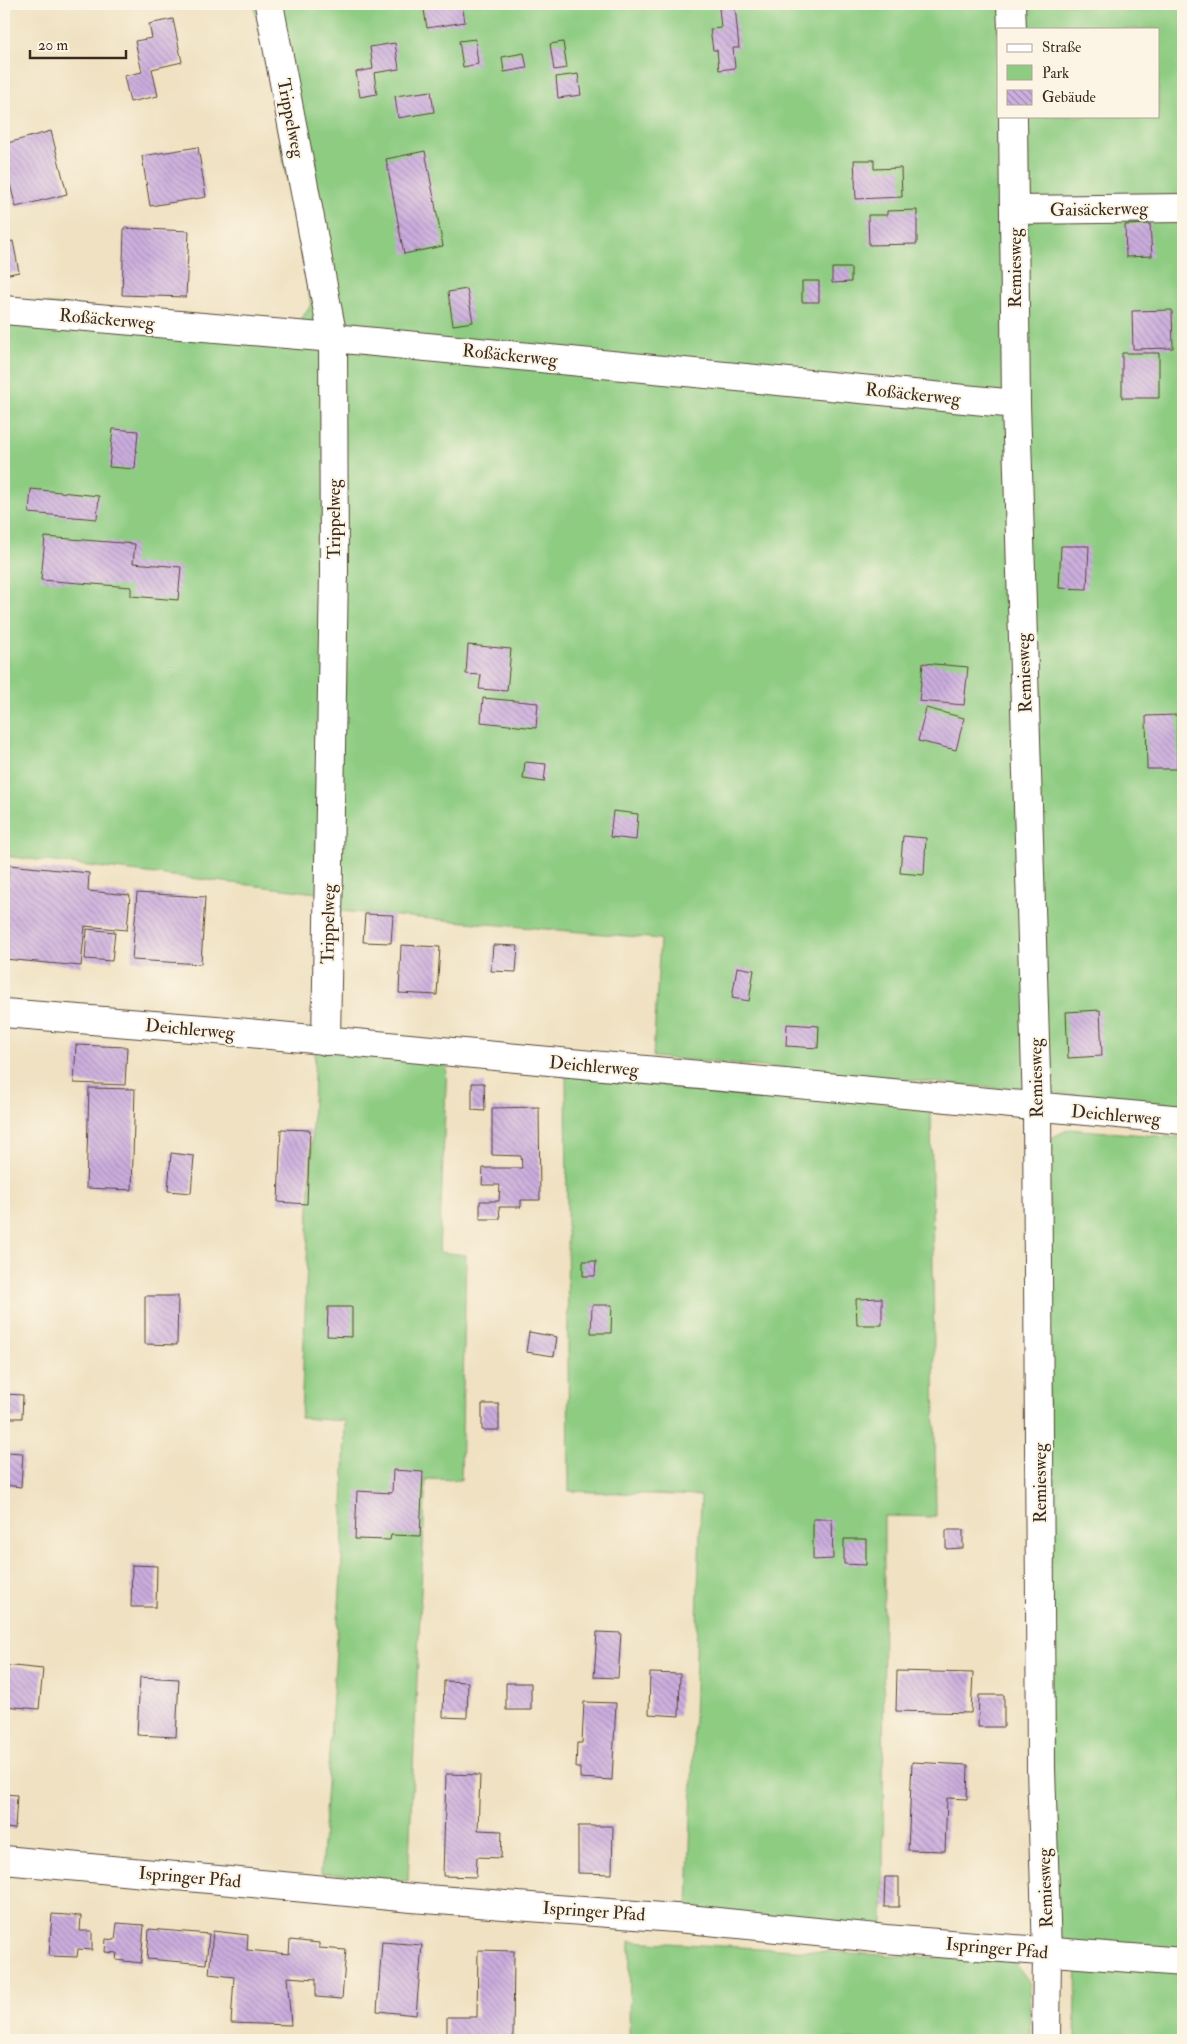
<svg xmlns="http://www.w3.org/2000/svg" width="1187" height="2044" viewBox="0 0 1187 2044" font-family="'IM FELL Double Pica',serif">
<defs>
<pattern id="building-back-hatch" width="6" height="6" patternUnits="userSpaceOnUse" patternTransform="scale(1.25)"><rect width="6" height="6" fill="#cbadde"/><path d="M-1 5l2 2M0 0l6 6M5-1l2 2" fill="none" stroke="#a68db3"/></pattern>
</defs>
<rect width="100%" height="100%" fill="#fcf5e5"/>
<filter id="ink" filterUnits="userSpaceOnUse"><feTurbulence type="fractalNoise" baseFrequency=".02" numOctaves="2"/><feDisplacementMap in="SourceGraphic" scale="10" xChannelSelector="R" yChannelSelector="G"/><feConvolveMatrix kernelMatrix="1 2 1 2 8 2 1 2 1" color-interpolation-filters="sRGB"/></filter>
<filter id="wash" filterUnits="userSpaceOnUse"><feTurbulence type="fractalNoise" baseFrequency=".0096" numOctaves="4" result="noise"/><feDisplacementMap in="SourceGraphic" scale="20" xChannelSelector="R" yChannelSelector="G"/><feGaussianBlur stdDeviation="1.12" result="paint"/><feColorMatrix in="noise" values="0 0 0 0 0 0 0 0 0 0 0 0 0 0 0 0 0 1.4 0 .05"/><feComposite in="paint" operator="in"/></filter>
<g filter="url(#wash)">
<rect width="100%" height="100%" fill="#efe1c1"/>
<path fill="#8ecc82" stroke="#647b50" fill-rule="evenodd" d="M 254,4 L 1183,4 L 1183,1105 L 653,1057 L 660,939 L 340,911 L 317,893 L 4,856 L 4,300 L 297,325 L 311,305 ZM 998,29 L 1158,29 L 1158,116 L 998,116 Z
M 315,1051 L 447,1064 L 439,1252 L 466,1255 L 461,1480 L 426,1479 L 408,1881 L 321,1873 L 342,1561 L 345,1421 L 301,1418 Z
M 566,1073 L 931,1107 L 936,1517 L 884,1516 L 883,1927 L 688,1909 L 701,1496 L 569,1491 Z
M 1069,1129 L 1183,1138 L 1183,2040 L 1075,2040 L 1077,1955 L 1047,1952 L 1049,1139 Z
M 630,1941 L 1014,1962 L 1030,1984 L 1030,2040 L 629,2040 Z"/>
<g id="blocks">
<path fill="url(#building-back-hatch)" d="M 423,4 L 462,4 L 465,22 L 427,28 Z
M 735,6 L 739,48 L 733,48 L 735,68 L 719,70 L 717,50 L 713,50 L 710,29 L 721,28 L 719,8 Z
M 173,19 L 182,62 L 152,69 L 158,96 L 130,102 L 124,76 L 142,72 L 135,41 L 152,38 L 149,24 Z
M 475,39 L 478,64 L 463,67 L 459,41 Z
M 563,42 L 567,68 L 554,70 L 550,44 Z
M 395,43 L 399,69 L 374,73 L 377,94 L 360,97 L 356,72 L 373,69 L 370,47 Z
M 524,53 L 527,68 L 504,72 L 502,57 Z
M 578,74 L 581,95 L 558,98 L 556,77 Z
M 431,91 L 434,112 L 398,118 L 395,96 Z
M 51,131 L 67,194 L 16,207 L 4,162 L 4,144 Z
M 198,147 L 206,197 L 150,206 L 142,156 Z
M 425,151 L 443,246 L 404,254 L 386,159 Z
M 854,160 L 874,160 L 874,169 L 901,168 L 902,197 L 856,199 Z
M 917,210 L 917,244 L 869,245 L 868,215 L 887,215 L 887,211 Z
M 1150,224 L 1152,256 L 1126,257 L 1125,225 Z
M 124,228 L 189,231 L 186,297 L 122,295 Z
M 13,241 L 19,272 L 4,275 L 4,243 Z
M 832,268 L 851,268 L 851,282 L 832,283 Z
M 802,281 L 819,281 L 819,302 L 802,302 Z
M 467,289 L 473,322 L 453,325 L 448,292 Z
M 1172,310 L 1173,348 L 1133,349 L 1132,311 Z
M 1122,353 L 1159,353 L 1159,398 L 1122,398 Z
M 113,429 L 138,431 L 135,469 L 109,467 Z
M 31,489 L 99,496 L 97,519 L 29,513 Z
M 45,537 L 135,544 L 133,563 L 181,567 L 178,600 L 131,596 L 131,587 L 41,580 Z
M 1061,546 L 1089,546 L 1087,589 L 1059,588 Z
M 468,645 L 511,649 L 507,691 L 479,689 L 481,675 L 466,674 Z
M 923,663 L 968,667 L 964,705 L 919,701 Z
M 483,698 L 538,703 L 536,728 L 481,722 Z
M 926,708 L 964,718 L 956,750 L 918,741 Z
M 1177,715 L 1177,769 L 1147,769 L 1146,716 Z
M 525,762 L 546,764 L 544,782 L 523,779 Z
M 613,811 L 638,814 L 636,840 L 610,837 Z
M 903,836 L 926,838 L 924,875 L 900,873 Z
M 9,865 L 89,873 L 88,891 L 130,895 L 127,930 L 85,926 L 81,966 L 4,959 L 4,926 Z
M 137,893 L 205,897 L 201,964 L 132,960 Z
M 365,914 L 393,915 L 391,943 L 363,942 Z
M 87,929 L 115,932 L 112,961 L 85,959 Z
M 401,945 L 440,947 L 437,995 L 399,993 Z
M 493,945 L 518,946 L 516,972 L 491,971 Z
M 737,967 L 754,970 L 749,1001 L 732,998 Z
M 1100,1010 L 1102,1056 L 1068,1058 L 1066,1012 Z
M 787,1024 L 819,1026 L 818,1048 L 786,1046 Z
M 76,1045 L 127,1047 L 125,1085 L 74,1083 Z
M 472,1083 L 484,1083 L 485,1111 L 472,1110 Z
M 89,1088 L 135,1089 L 132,1190 L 86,1188 Z
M 539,1107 L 540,1200 L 521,1200 L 521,1207 L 499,1207 L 500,1219 L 480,1219 L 480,1201 L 499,1201 L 500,1185 L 482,1185 L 483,1168 L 522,1168 L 521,1156 L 492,1155 L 492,1108 Z
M 281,1129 L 310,1130 L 307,1204 L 278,1202 Z
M 171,1153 L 194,1156 L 191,1193 L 168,1191 Z
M 583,1261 L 596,1261 L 595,1276 L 583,1276 Z
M 145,1296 L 178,1296 L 177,1345 L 145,1344 Z
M 882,1298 L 882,1325 L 857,1325 L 856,1299 Z
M 592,1305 L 612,1305 L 611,1333 L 591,1333 Z
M 328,1307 L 352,1307 L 352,1337 L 327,1336 Z
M 529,1332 L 557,1337 L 554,1356 L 526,1352 Z
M 4,1394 L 23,1395 L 22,1418 L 4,1418 Z
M 482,1404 L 499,1404 L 499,1430 L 482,1430 Z
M 4,1452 L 23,1453 L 21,1487 L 4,1485 Z
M 393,1470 L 423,1472 L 420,1536 L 391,1535 L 390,1540 L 355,1539 L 357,1491 L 392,1493 Z
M 813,1519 L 832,1519 L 833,1559 L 813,1560 Z
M 946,1530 L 963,1530 L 963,1548 L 946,1549 Z
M 844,1539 L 866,1539 L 866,1565 L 844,1564 Z
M 132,1565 L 157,1566 L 156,1607 L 131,1607 Z
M 597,1632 L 621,1633 L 618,1678 L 594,1677 Z
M 4,1665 L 43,1669 L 39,1709 L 4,1706 Z
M 897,1671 L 973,1673 L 971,1713 L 896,1711 Z
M 650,1673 L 680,1674 L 679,1716 L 649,1714 Z
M 140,1677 L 179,1679 L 176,1737 L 137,1735 Z
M 444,1681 L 468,1682 L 467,1718 L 443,1717 Z
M 506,1683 L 531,1683 L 531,1710 L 506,1710 Z
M 979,1695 L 1004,1695 L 1004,1727 L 978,1727 Z
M 584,1702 L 616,1703 L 612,1780 L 580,1778 L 580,1768 L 576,1768 L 577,1743 L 582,1743 Z
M 912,1762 L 968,1765 L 967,1799 L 947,1798 L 945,1851 L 908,1850 Z
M 446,1774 L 480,1775 L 478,1830 L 502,1831 L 501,1858 L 477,1857 L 476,1877 L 443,1876 Z
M 4,1794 L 17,1795 L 15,1829 L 4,1828 Z
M 578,1826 L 613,1826 L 612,1874 L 578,1873 Z
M 885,1877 L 899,1877 L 899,1907 L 884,1907 Z
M 52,1914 L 81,1916 L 80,1931 L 92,1931 L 92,1950 L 78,1949 L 77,1957 L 49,1956 Z
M 117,1923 L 144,1925 L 141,1963 L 116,1960 L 117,1953 L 105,1952 L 106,1939 L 115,1940 Z
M 149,1929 L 209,1934 L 206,1964 L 147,1959 Z
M 213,1931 L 248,1935 L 247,1950 L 289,1954 L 290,1940 L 319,1943 L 319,1948 L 346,1950 L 342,1999 L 316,1997 L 316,1979 L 287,1977 L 291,2025 L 231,2023 L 234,1977 L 209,1974 Z
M 382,1942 L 422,1945 L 416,2015 L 377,2011 Z
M 478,1950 L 514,1951 L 513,2040 L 447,2040 L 447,2017 L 477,2017 Z"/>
</g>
</g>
<g filter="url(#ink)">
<use href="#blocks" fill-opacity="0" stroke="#564536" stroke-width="1"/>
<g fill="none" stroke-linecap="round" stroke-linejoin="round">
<defs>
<path id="minor" d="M 269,4 L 333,338 L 334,572 L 326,1041
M 1011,4 L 1012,29
M 1013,116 L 1016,404 L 1037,1108 L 1041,1769 L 1047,1952 L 1046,2040
M 1015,210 L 1183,208
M 4,310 L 333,338 L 1016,404
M 4,1013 L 216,1030 L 1183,1120
M 4,1860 L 412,1898 L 688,1919 L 886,1939 L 1183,1962"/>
</defs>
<use href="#minor" stroke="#564536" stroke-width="30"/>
<use href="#minor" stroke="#fff" stroke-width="28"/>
</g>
</g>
<g text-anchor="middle" stroke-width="4" stroke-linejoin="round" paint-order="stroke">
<g font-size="18" fill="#3b2a1e" stroke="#fcf5e5">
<text transform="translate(291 118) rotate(79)" y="6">Trippelweg</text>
<text transform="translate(1099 209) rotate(-1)" y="6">Gaisäckerweg</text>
<text transform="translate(1015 268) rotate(-90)" y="6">Remiesweg</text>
<text transform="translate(107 319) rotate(5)" y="6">Roßäckerweg</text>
<text transform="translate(510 355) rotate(6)" y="6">Roßäckerweg</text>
<text transform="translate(913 394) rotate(6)" y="6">Roßäckerweg</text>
<text transform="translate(334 519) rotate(-90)" y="6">Trippelweg</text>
<text transform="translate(1024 673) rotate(-92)" y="6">Remiesweg</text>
<text transform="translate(328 924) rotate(-89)" y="6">Trippelweg</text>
<text transform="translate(190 1029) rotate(5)" y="6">Deichlerweg</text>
<text transform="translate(594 1066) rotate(5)" y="6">Deichlerweg</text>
<text transform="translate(1036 1078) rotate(-91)" y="6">Remiesweg</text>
<text transform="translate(1116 1115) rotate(5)" y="6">Deichlerweg</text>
<text transform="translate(1040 1483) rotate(-90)" y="6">Remiesweg</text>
<text transform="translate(190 1877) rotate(5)" y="6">Ispringer Pfad</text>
<text transform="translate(1045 1888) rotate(-92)" y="6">Remiesweg</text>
<text transform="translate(594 1911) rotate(4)" y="6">Ispringer Pfad</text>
<text transform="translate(997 1948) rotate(5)" y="6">Ispringer Pfad</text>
</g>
</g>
<rect width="1187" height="2044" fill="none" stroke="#fcf5e5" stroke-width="20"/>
<rect x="997" y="28" width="162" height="90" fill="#fcf5e5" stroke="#afa495"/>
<rect x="1007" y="44" width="25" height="8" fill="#ffffff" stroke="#afa495"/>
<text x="1042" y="52" font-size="15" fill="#3b2a1e">Straße</text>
<rect x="1007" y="65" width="25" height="15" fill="#8ecc82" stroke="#afa495"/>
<text x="1042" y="78" font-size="15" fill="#3b2a1e">Park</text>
<rect x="1007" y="90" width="25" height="15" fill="url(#building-back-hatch)" stroke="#afa495"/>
<text x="1042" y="102" font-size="15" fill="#3b2a1e">Gebäude</text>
<path d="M30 50v8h96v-8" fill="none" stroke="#3b2a1e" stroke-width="2.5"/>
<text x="38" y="50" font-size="15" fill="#3b2a1e" stroke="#fcf5e5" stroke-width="4" paint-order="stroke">20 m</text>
</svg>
